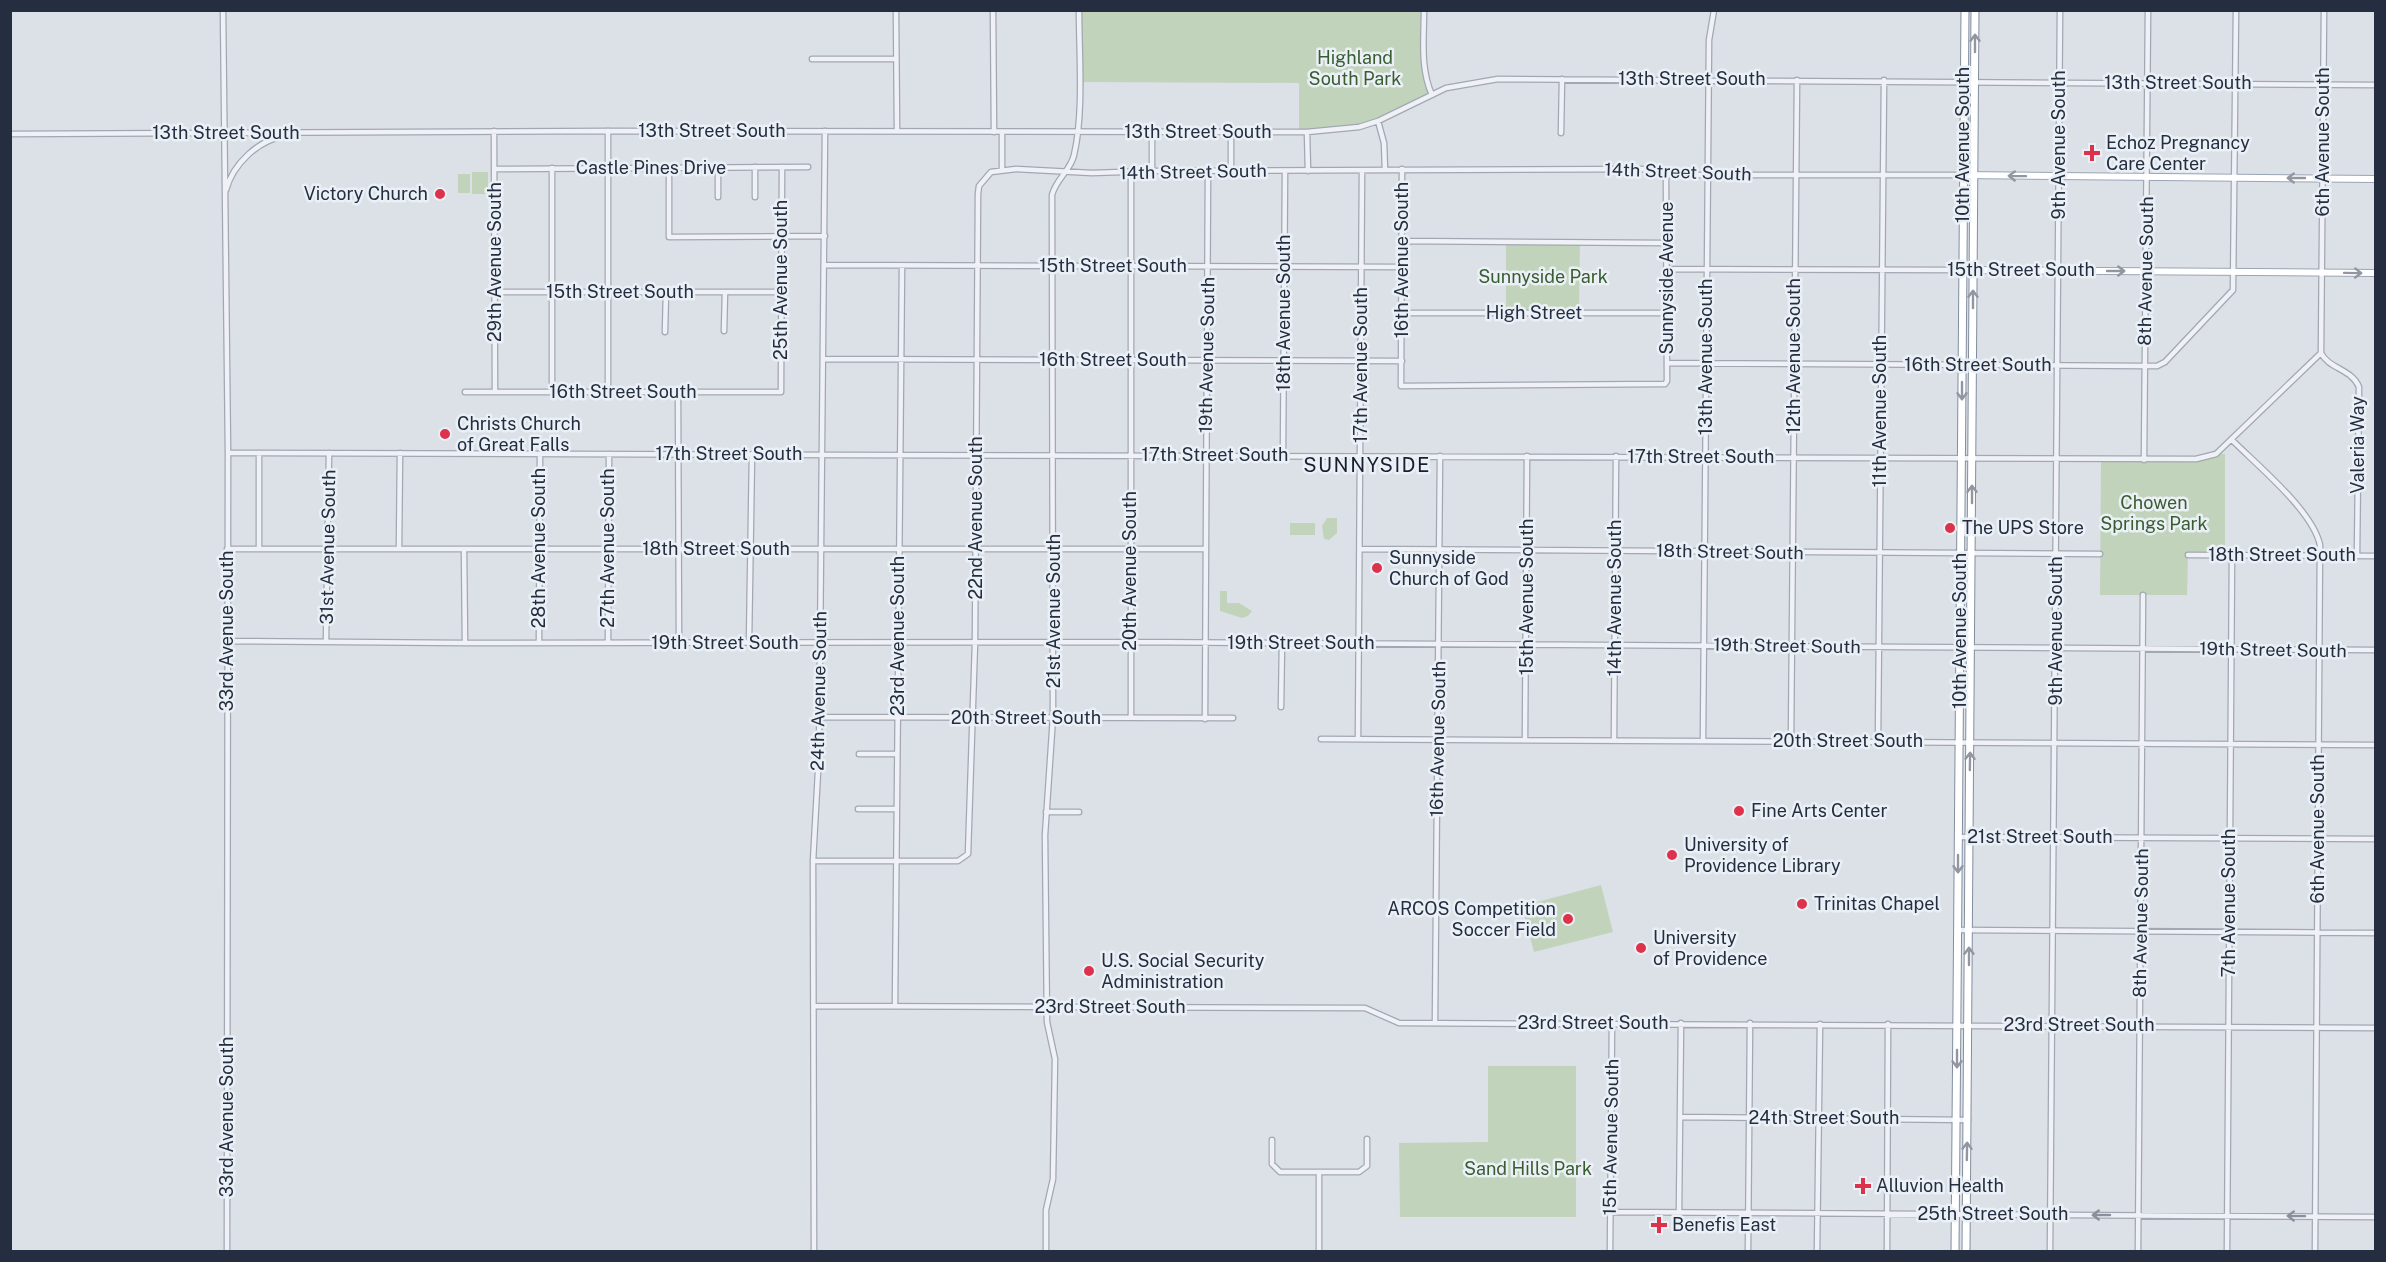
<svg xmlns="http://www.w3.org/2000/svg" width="2386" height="1262" viewBox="0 0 2386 1262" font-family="'Public Sans',sans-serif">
<rect width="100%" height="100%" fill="#dce1e8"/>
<path fill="#c2d3bc" d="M 1424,10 L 1423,68 L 1432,95 L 1359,127 L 1299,132 L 1299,83 L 1078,82 L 1079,11 Z
M 472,172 L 488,172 L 488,194 L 472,194 Z
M 458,174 L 470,174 L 470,193 L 458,193 Z
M 1506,241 L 1580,241 L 1579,313 L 1506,312 Z
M 2216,454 L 2225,454 L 2225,555 L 2188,555 L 2187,595 L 2100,595 L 2101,460 L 2196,459 Z
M 1327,518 L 1337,518 L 1337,533 L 1329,540 L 1324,539 L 1322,526 Z
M 1290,523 L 1315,523 L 1315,535 L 1290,535 Z
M 1220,591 L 1227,591 L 1227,603 L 1239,603 L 1252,611 L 1248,616 L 1242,618 L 1220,611 Z
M 1601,885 L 1613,932 L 1534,952 L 1522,906 Z
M 1488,1066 L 1576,1066 L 1576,1217 L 1400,1217 L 1399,1143 L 1488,1142 Z"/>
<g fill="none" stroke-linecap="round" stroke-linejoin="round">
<defs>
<path id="minor" d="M 223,10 L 228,453 L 227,1252
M 896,10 L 897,131
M 993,10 L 994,132
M 1424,10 C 1424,39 1420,68 1432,95
M 812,59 L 896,59
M 1378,121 L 1384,143 L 1385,170
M 494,131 L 495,392
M 608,131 L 608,392
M 1002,132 L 1002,169
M 1307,132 L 1308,171
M 1561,133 L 1562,79
M 10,134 L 608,131 L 1307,132 L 1359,127 L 1378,121 L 1446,88 L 1498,79 L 2376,85
M 755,167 L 755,197
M 669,168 L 669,237 L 825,236
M 718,168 L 718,197
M 494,169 L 808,167
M 1402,169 L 1401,386 L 1665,384 L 1667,381 L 1666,175
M 1152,171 L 1152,133
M 1231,172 L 1231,132
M 226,190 C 233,164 258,140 285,136
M 1402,241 L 1666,243
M 825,265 L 1402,267
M 1666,269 L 1963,270
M 495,292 L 781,292
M 1402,313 L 1667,313
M 724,331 L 725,292
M 665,332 L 666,292
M 2321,353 C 2329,369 2352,369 2359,387 L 2357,555
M 824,359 L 1402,361
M 1667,363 L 2145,366 L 2157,366 L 2165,362 L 2233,290 L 2236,10
M 465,392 L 781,392 L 782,167
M 552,392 L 552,168
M 678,392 L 679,643
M 2232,440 C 2257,465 2313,511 2320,545 L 2315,1252
M 228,453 L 2196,459 L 2216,454 L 2321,353 L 2324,10
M 259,453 L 259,549
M 1283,455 L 1285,171
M 2144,460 L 2148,10
M 227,549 L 1205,549
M 399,549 L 400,453
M 464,549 L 465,643
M 1360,549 L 2100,554
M 2188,555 L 2376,556
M 226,641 L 465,643 L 1131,642 L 2376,650
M 326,642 L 329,453
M 539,642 L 540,454
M 608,642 L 609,454
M 749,642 L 752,454
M 1281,707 L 1282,643
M 819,717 L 1233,718
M 1131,718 L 1131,173
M 1205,719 L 1208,171
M 1321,739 L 2376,745
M 1358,739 L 1362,171
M 1525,739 L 1527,456
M 1614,740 L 1616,456
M 1703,740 L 1709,40 L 1714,10
M 1791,740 L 1797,80
M 1878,741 L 1884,80
M 859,754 L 897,754
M 858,809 L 897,809
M 1046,812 L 1079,812
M 1958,837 L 2376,839
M 813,861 L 958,861 L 968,854 L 975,643 L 978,194 L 979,186 L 991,172 L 1016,169 L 1092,173 L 1152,171 L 1656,169 L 1666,175 L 1962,175
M 1958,930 L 2376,933
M 814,1006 L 1365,1008 L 1399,1023 L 2376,1028
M 895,1006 L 902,266
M 1435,1022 L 1440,456
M 1680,1117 L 1968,1120
M 1272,1140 L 1272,1164 L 1280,1172 L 1359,1172 L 1367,1166 L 1367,1139
M 1319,1172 L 1319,1252
M 1610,1212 L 2376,1217
M 1679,1212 L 1681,1023
M 814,1252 L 813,861 L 819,754 L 825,131
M 1046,1252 L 1046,1210 L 1053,1179 L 1055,1059 L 1047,1022 L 1045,835 L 1053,717 L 1052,195 C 1056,179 1071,170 1074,155 C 1084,113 1079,54 1079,10
M 1610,1252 L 1612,1022
M 1748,1252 L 1750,1023
M 1817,1252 L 1820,1024
M 1887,1252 L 1888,1024
M 2050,1252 L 2060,10
M 2138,1252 L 2143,595
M 2227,1252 L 2232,555"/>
<path id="major" d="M 1962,175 L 2376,179
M 1963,270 L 2376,273"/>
<path id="highway" d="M 1955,1252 L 1965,10
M 1966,1252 L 1975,10"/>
</defs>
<use href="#minor" stroke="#a1a8b2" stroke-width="7"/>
<use href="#major" stroke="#9aa5b5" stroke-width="8"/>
<use href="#highway" stroke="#828ea0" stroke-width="9"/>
<use href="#minor" stroke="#eff1f6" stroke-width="4.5"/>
<use href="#major" stroke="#fff" stroke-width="6"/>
<use href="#highway" stroke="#fff" stroke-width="7"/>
</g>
<defs><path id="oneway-shaft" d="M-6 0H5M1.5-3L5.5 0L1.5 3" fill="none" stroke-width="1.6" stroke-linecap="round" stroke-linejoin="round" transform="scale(1.5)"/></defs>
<g stroke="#9296a0">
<use href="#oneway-shaft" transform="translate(1975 43) rotate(-90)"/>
<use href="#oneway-shaft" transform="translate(2017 176) rotate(-179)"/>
<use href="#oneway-shaft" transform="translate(2296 178) rotate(180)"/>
<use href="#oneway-shaft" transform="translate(2116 271)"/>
<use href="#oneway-shaft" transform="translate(2353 273) rotate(1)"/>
<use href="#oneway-shaft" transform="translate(1973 299) rotate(-90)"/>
<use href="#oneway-shaft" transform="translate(1962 391) rotate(90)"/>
<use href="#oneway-shaft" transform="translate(1972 494) rotate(-90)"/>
<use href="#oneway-shaft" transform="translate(1970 761) rotate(-89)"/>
<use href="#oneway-shaft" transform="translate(1958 864) rotate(90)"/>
<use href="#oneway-shaft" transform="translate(1969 956) rotate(-90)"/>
<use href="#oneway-shaft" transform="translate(1957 1059) rotate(90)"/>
<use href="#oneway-shaft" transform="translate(1967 1151) rotate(-89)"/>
</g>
<g stroke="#8a909b">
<use href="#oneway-shaft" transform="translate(2101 1215) rotate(180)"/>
<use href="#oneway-shaft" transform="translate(2296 1216) rotate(-179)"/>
</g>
<g fill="#dd324b" stroke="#ebf0f6" stroke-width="2">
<path d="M2089 144h6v6h6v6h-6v6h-6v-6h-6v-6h6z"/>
<circle cx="440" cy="194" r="6"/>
<circle cx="445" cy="434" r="6"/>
<circle cx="1950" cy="528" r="6"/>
<circle cx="1377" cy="568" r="6"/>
<circle cx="1739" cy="811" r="6"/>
<circle cx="1672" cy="855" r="6"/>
<circle cx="1802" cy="904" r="6"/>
<circle cx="1568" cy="919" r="6"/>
<circle cx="1641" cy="948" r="6"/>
<circle cx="1089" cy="971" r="6"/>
<path d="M1860 1177h6v6h6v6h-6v6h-6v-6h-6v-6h6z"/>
<path d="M1656 1216h6v6h6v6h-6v6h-6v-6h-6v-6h6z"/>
</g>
<g text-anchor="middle" stroke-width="5" stroke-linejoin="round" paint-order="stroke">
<g font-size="18" fill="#385d30" stroke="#ebf0f6">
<text x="1355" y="64">Highland<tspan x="1355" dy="21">South Park</tspan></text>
<text x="1543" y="283">Sunnyside Park</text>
<text x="2154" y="509">Chowen<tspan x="2154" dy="21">Springs Park</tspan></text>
<text x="1528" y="1175">Sand Hills Park</text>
</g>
<g font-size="18" fill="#242e40" stroke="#ebf0f6">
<text x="1692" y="85">13th Street South</text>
<text x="2178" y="89">13th Street South</text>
<text x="712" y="137">13th Street South</text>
<text x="1198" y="138">13th Street South</text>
<text x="226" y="139">13th Street South</text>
<text transform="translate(2323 142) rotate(-90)" y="6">6th Avenue South</text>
<text transform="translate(1963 145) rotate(-90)" y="6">10th Avenue South</text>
<text transform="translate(2059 145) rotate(-90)" y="6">9th Avenue South</text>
<text x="651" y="174">Castle Pines Drive</text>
<text transform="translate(1193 172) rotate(-1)" y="6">14th Street South</text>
<text transform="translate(1678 172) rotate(2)" y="6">14th Street South</text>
<text transform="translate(1402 260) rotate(-90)" y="6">16th Avenue South</text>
<text transform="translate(495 262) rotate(-90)" y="6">29th Avenue South</text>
<text x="1113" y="272">15th Street South</text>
<text x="2021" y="276">15th Street South</text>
<text transform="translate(2146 271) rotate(-89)" y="6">8th Avenue South</text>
<text transform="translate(1667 278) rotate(-90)" y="6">Sunnyside Avenue</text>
<text transform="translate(781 280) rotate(-90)" y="6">25th Avenue South</text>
<text x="620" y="298">15th Street South</text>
<text transform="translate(1284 313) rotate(-90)" y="6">18th Avenue South</text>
<text x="1534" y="319">High Street</text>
<text transform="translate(1207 355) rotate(-89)" y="6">19th Avenue South</text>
<text transform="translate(1794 356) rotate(-90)" y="6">12th Avenue South</text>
<text transform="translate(1706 357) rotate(-90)" y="6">13th Avenue South</text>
<text x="1113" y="366">16th Street South</text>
<text transform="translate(1361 365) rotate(-90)" y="6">17th Avenue South</text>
<text x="1978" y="371">16th Street South</text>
<text x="623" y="398">16th Street South</text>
<text transform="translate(1880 411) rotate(-90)" y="6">11th Avenue South</text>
<text transform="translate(2358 445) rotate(-90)" y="6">Valeria Way</text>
<text x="729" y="460">17th Street South</text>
<text x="1215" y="461">17th Street South</text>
<text x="1701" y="463">17th Street South</text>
<text transform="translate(976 518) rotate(-90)" y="6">22nd Avenue South</text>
<text transform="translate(328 547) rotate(-89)" y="6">31st Avenue South</text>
<text transform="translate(539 548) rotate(-90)" y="6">28th Avenue South</text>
<text transform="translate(608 548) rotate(-90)" y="6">27th Avenue South</text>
<text x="716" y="555">18th Street South</text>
<text transform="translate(1730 552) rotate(1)" y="6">18th Street South</text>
<text x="2282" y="561">18th Street South</text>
<text transform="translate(1130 571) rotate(-90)" y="6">20th Avenue South</text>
<text transform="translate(1527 597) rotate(-90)" y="6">15th Avenue South</text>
<text transform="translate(1615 598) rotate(-90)" y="6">14th Avenue South</text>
<text transform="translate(1054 611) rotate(-90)" y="6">21st Avenue South</text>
<text transform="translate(227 631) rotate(-90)" y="6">33rd Avenue South</text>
<text transform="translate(1960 631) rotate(-90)" y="6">10th Avenue South</text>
<text transform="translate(2056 631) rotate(-90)" y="6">9th Avenue South</text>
<text transform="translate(898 636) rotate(-90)" y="6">23rd Avenue South</text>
<text x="725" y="649">19th Street South</text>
<text x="1301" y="649">19th Street South</text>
<text transform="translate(1787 646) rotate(1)" y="6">19th Street South</text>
<text transform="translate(2273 650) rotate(1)" y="6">19th Street South</text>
<text transform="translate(819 691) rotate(-89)" y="6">24th Avenue South</text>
<text x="1026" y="724">20th Street South</text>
<text transform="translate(1438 739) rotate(-89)" y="6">16th Avenue South</text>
<text x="1848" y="747">20th Street South</text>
<text transform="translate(2318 829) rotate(-90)" y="6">6th Avenue South</text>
<text x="2040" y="843">21st Street South</text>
<text transform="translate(2229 903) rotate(-90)" y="6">7th Avenue South</text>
<text transform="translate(2141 923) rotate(-89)" y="6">8th Avenue South</text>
<text x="1110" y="1013">23rd Street South</text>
<text x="1593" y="1029">23rd Street South</text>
<text x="2079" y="1031">23rd Street South</text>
<text transform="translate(227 1117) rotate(-90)" y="6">33rd Avenue South</text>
<text x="1824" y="1124">24th Street South</text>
<text transform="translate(1611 1137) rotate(-89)" y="6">15th Avenue South</text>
<text x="1993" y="1220">25th Street South</text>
</g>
<g font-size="18" fill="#242e40" stroke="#ebf0f6" text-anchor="start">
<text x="2106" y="149">Echoz Pregnancy<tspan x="2106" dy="21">Care Center</tspan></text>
<text x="428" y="200" text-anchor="end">Victory Church</text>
<text x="457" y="430">Christs Church<tspan x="457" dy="21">of Great Falls</tspan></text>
<text x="1962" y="534">The UPS Store</text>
<text x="1389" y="564">Sunnyside<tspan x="1389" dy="21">Church of God</tspan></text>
<text x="1751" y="817">Fine Arts Center</text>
<text x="1684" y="851">University of<tspan x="1684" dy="21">Providence Library</tspan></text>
<text x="1814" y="910">Trinitas Chapel</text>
<text x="1556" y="915" text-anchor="end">ARCOS Competition<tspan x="1556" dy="21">Soccer Field</tspan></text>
<text x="1653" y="944">University<tspan x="1653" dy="21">of Providence</tspan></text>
<text x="1101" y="967">U.S. Social Security<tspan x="1101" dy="21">Administration</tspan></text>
<text x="1876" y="1192">Alluvion Health</text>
<text x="1672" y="1231">Benefis East</text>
</g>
<g font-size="20" letter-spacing="1.5" fill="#171f30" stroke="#ebf0f6">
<text x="1367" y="472">SUNNYSIDE</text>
</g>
</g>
<rect width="2386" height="1262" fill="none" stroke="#242e40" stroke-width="24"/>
</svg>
